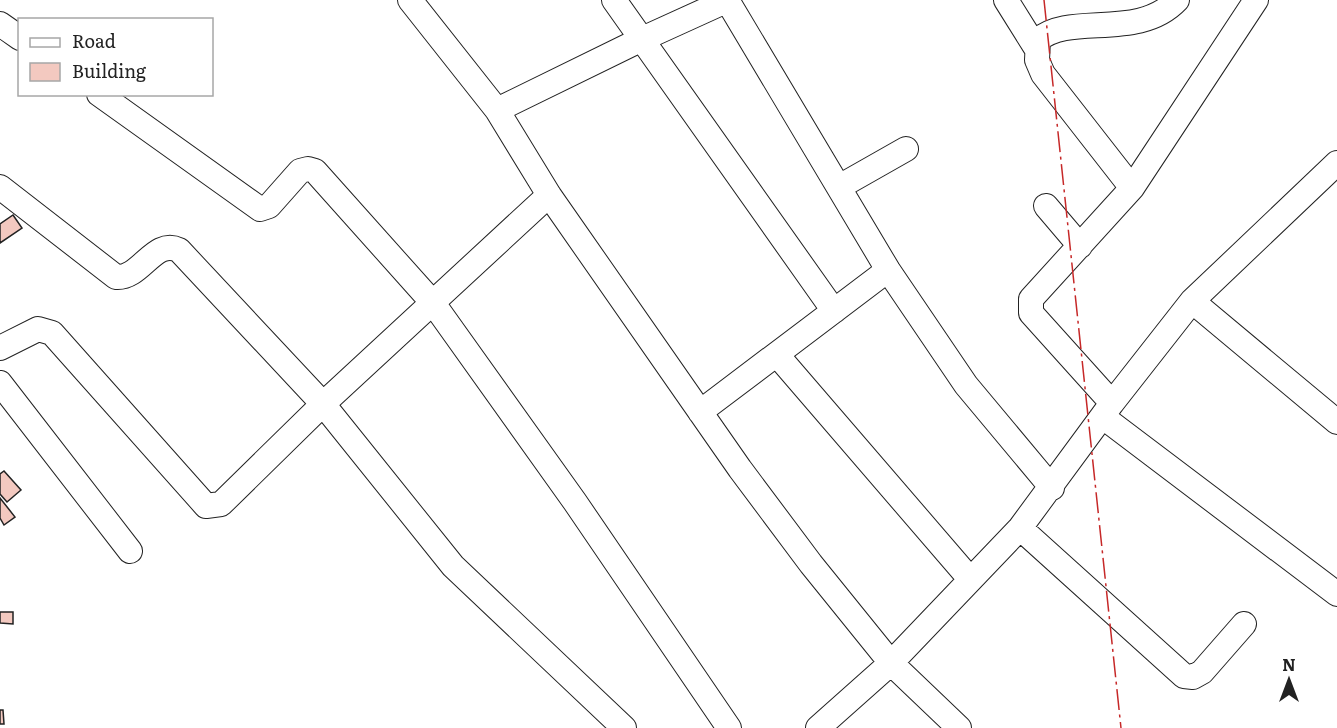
<svg xmlns="http://www.w3.org/2000/svg" width="1337" height="728" viewBox="0 0 1337 728" font-family="Literata,serif">
<rect width="100%" height="100%" fill="#fff"/>
<path fill="#f3c9c0" stroke="#222" stroke-width="1.5" d="M 13,215 L 22,228 L 0,243 L 0,224 Z
M 4,471 L 21,490 L 7,502 L 0,494 L 0,474 Z
M 0,498 L 15,517 L 4,525 L 0,518 Z
M 0,612 L 13,612 L 13,624 L 0,623 Z
M 0,710 L 3,710 L 4,724 L 0,724 Z"/>
<g fill="none" stroke-linecap="round" stroke-linejoin="round">
<defs>
<path id="minor" d="M 410,0 L 497,110 L 549,195 L 740,469 L 811,564 L 891,663 L 959,728
M 614,0 L 834,311
M 727,0 L 888,270 L 966,385 L 1052,488
M 1006,0 L 1036,48
M 0,24 L 20,38
M 99,94 L 260,209 L 269,206 L 300,171 L 308,169 L 315,171 L 433,303 L 575,502 L 729,728
M 497,110 L 640,40 L 728,0
M 0,187 L 116,277 C 141,279 154,238 179,250 L 323,404 L 221,504 L 206,506 L 52,333 L 38,329 L 0,348
M 839,187 L 906,149
M 1132,188 L 1043,74 L 1037,60 L 1038,40 C 1070,12 1138,41 1177,0
M 549,195 L 323,404 L 453,566 L 624,728
M 1046,206 L 1080,246
M 1192,301 L 1337,422
M 778,356 L 970,579
M 0,383 L 130,551
M 1112,403 L 1031,313 L 1031,299 L 1132,188 L 1256,0
M 700,412 L 888,270
M 1103,417 L 1337,594
M 1020,528 L 1184,676 L 1193,677 L 1202,672 L 1244,624
M 818,728 L 891,663 L 1020,528 L 1112,403 L 1192,301 L 1337,163"/>
</defs>
<use href="#minor" stroke="#222" stroke-width="26"/>
<use href="#minor" stroke="#fff" stroke-width="24"/>
<path stroke="#c62828" stroke-width="1.5" stroke-dasharray="21 4.5 3 4.5" stroke-linecap="butt" d="M 1044,0 L 1121,728"/>
</g>
<rect x="18" y="18" width="195" height="78" fill="#ffffff" stroke="#a7a7a7" stroke-width="1.5"/>
<rect x="30" y="38" width="30" height="9" fill="#ffffff" stroke="#a7a7a7" stroke-width="1.5"/>
<text x="72" y="48" font-size="18" fill="#222222">Road</text>
<rect x="30" y="63" width="30" height="18" fill="#f3c9c0" stroke="#a7a7a7" stroke-width="1.5"/>
<text x="72" y="78" font-size="18" fill="#222222">Building</text>
<g transform="translate(1289 680)" stroke="#ffffff" stroke-width="4.5" paint-order="stroke">
<path d="M0-4.5L10 22L0 15L-10 22Z" fill="#222222"/>
<text y="-9" font-size="16" font-weight="bold" text-anchor="middle" fill="#222222">N</text>
</g>
</svg>
